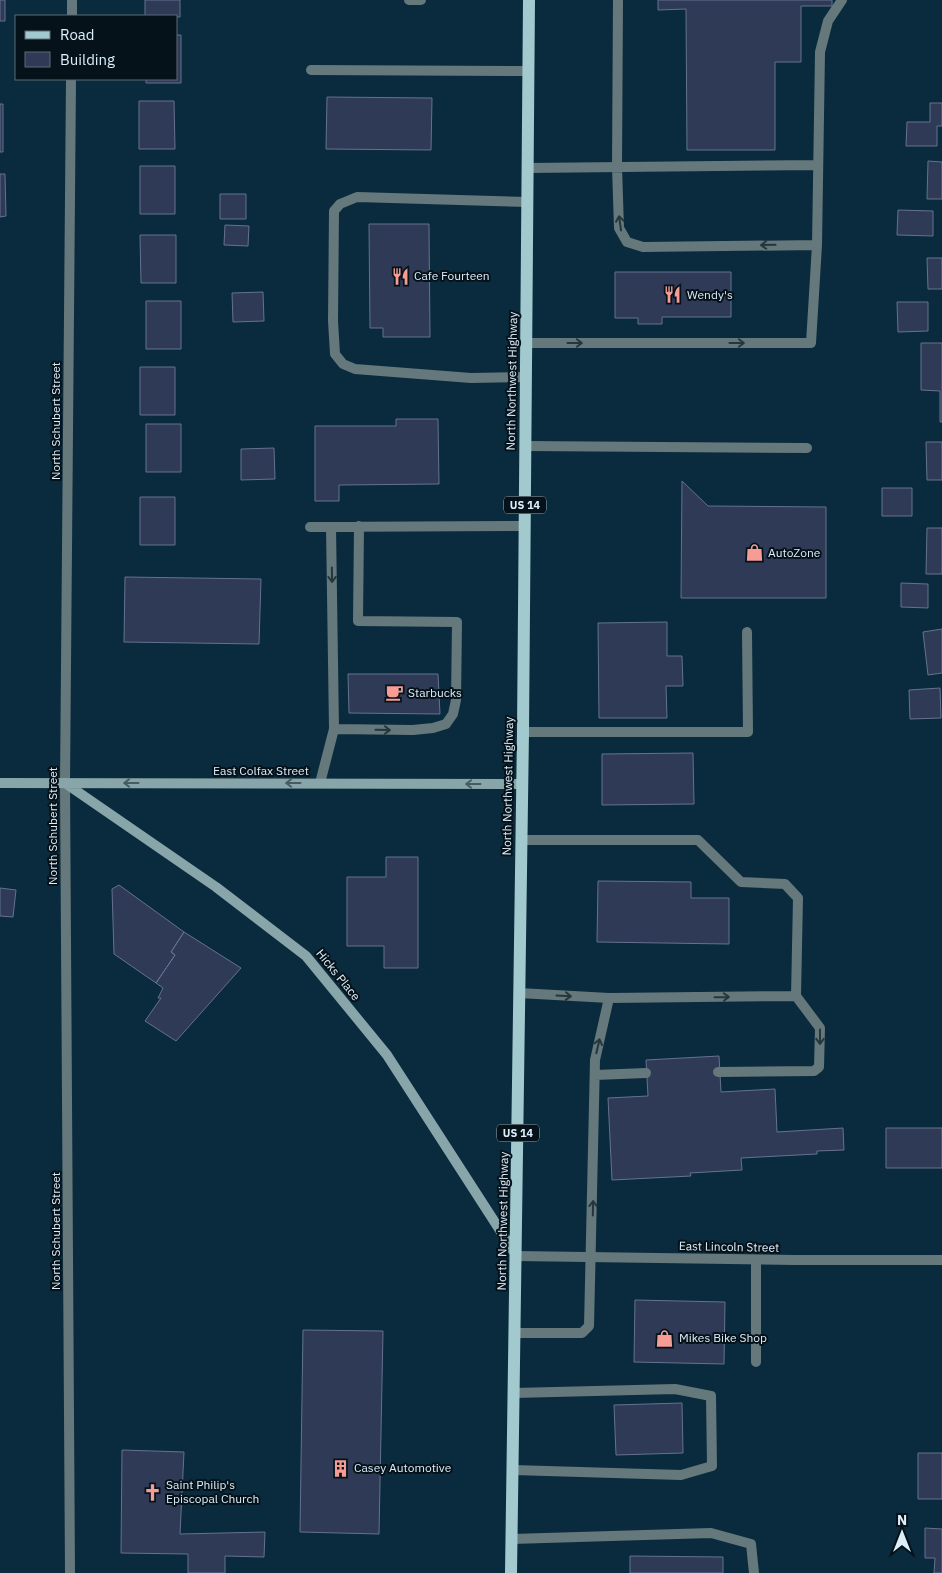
<svg xmlns="http://www.w3.org/2000/svg" width="942" height="1573" viewBox="0 0 942 1573" font-family="'IBM Plex Sans',sans-serif">
<rect width="100%" height="100%" fill="#0a2b3d"/>
<path fill="#2f3b56" stroke="#647290" d="M 0,0 L 5,0 L 5,21 L 0,21 Z
M 145,0 L 180,0 L 180,17 L 145,16 Z
M 658,0 L 832,0 L 832,6 L 801,6 L 801,62 L 775,62 L 775,150 L 687,150 L 686,9 L 658,10 Z
M 176,35 L 181,35 L 181,83 L 146,83 L 146,79 L 176,79 Z
M 327,97 L 432,98 L 431,150 L 326,149 Z
M 139,101 L 174,101 L 175,149 L 139,149 Z
M 930,103 L 942,103 L 942,126 L 937,126 L 937,146 L 906,146 L 907,122 L 930,122 Z
M 0,104 L 3,104 L 3,152 L 0,152 Z
M 928,161 L 942,162 L 942,199 L 927,199 Z
M 140,166 L 175,166 L 175,214 L 140,214 Z
M 0,174 L 5,174 L 6,216 L 0,217 Z
M 220,194 L 246,194 L 246,219 L 220,219 Z
M 898,210 L 933,211 L 933,236 L 897,235 Z
M 369,224 L 429,224 L 430,337 L 383,337 L 383,328 L 370,328 Z
M 225,225 L 249,226 L 248,246 L 224,245 Z
M 140,235 L 176,235 L 176,283 L 141,283 Z
M 927,258 L 942,258 L 942,289 L 928,289 Z
M 615,272 L 731,272 L 731,317 L 662,317 L 662,324 L 638,324 L 638,318 L 615,318 Z
M 263,292 L 264,321 L 233,322 L 232,293 Z
M 146,301 L 181,301 L 181,349 L 146,349 Z
M 897,302 L 928,302 L 928,331 L 898,332 Z
M 921,343 L 942,343 L 942,422 L 940,422 L 940,391 L 921,390 Z
M 140,367 L 175,367 L 175,415 L 140,415 Z
M 396,419 L 438,419 L 439,484 L 339,485 L 339,501 L 315,501 L 315,426 L 396,426 Z
M 146,424 L 181,424 L 181,472 L 146,472 Z
M 926,442 L 942,442 L 942,480 L 927,480 Z
M 274,448 L 275,479 L 241,480 L 241,449 Z
M 682,481 L 708,506 L 826,507 L 826,598 L 681,598 Z
M 882,488 L 912,488 L 912,516 L 882,516 Z
M 140,497 L 175,497 L 175,545 L 140,545 Z
M 927,528 L 942,528 L 942,574 L 926,574 Z
M 125,577 L 261,579 L 259,644 L 124,642 Z
M 901,583 L 928,584 L 928,608 L 901,607 Z
M 667,622 L 667,656 L 682,656 L 683,686 L 666,686 L 667,718 L 599,718 L 598,623 Z
M 942,629 L 942,673 L 928,675 L 923,632 Z
M 348,674 L 438,674 L 440,714 L 349,713 Z
M 940,688 L 941,718 L 910,719 L 909,690 Z
M 693,753 L 694,804 L 602,805 L 602,754 Z
M 386,857 L 418,857 L 418,968 L 384,968 L 384,946 L 347,946 L 347,877 L 386,877 Z
M 598,881 L 691,882 L 691,898 L 729,898 L 729,944 L 597,942 Z
M 119,885 L 184,932 L 171,952 L 175,955 L 156,983 L 114,954 L 112,889 Z
M 0,888 L 16,890 L 13,917 L 0,916 Z
M 184,932 L 241,968 L 176,1041 L 145,1021 L 161,998 L 158,998 L 163,988 L 156,983 L 175,955 L 171,952 Z
M 719,1056 L 721,1092 L 775,1089 L 777,1132 L 843,1128 L 844,1150 L 817,1151 L 817,1154 L 741,1158 L 742,1170 L 690,1173 L 691,1176 L 612,1180 L 608,1098 L 648,1096 L 646,1060 Z
M 886,1128 L 942,1128 L 942,1168 L 886,1168 Z
M 635,1300 L 725,1302 L 724,1364 L 634,1362 Z
M 303,1330 L 383,1331 L 379,1534 L 300,1532 Z
M 682,1403 L 683,1453 L 616,1455 L 614,1405 Z
M 122,1450 L 184,1452 L 180,1534 L 265,1532 L 264,1557 L 225,1556 L 225,1573 L 188,1573 L 188,1554 L 121,1553 Z
M 918,1453 L 942,1453 L 942,1499 L 918,1499 Z
M 925,1528 L 942,1529 L 942,1573 L 934,1573 L 935,1558 L 925,1558 Z
M 630,1556 L 723,1557 L 723,1573 L 630,1573 Z"/>
<g fill="none" stroke-linecap="round" stroke-linejoin="round">
<path stroke="#65787b" stroke-width="10" d="M 409,0 L 421,0
M 618,0 L 617,167 L 619,228 L 627,242 L 643,247 L 817,245
M 311,70 L 529,71
M 528,168 L 818,165
M 526,343 L 811,343 L 817,245 L 820,52 L 828,21 L 842,0
M 526,377 L 471,378 L 355,369 L 343,364 L 335,354 L 333,321 L 334,211 L 340,204 L 357,197 L 528,202
M 525,446 L 807,448
M 310,527 L 524,526
M 334,729 L 413,730 L 433,728 L 446,724 L 453,714 L 456,700 L 457,622 L 358,621 L 359,526
M 523,732 L 748,732 L 747,632
M 320,783 L 334,729 L 331,527
M 521,840 L 698,840 L 741,882 L 785,884 L 798,898 L 796,996 L 820,1028 L 819,1067 L 814,1071 L 718,1072
M 519,993 L 609,998
M 595,1075 L 646,1073
M 515,1333 L 582,1333 L 589,1326 L 595,1060 L 609,998 L 796,996
M 756,1362 L 756,1260
M 513,1470 L 681,1475 L 712,1466 L 711,1396 L 675,1389 L 514,1393
M 512,1539 L 711,1533 L 751,1544 L 754,1573"/>
<path stroke="#65787b" stroke-width="10" d="M 72,16 L 72,0
M 516,1256 L 795,1260 L 942,1260
M 70,1573 L 65,783 L 71,79"/>
<path stroke="#88a6aa" stroke-width="10" d="M 0,783 L 522,784
M 65,783 L 216,887 L 306,956 L 387,1055 L 516,1255"/>
<path stroke="#a2c9ce" stroke-width="12" d="M 511,1573 L 523,732 L 529,0"/>
</g>
<defs><path id="oneway-shaft" d="M-6 0H5M1.5-3L5.5 0L1.5 3" fill="none" stroke-width="1.6" stroke-linecap="round" stroke-linejoin="round" transform="scale(1.25)"/></defs>
<g stroke="#27363c">
<use href="#oneway-shaft" transform="translate(620 223) rotate(-98)"/>
<use href="#oneway-shaft" transform="translate(768 245) rotate(179)"/>
<use href="#oneway-shaft" transform="translate(575 343)"/>
<use href="#oneway-shaft" transform="translate(737 343)"/>
<use href="#oneway-shaft" transform="translate(332 575) rotate(89)"/>
<use href="#oneway-shaft" transform="translate(383 730) rotate(1)"/>
<use href="#oneway-shaft" transform="translate(564 996) rotate(3)"/>
<use href="#oneway-shaft" transform="translate(722 997) rotate(-1)"/>
<use href="#oneway-shaft" transform="translate(820 1037) rotate(90)"/>
<use href="#oneway-shaft" transform="translate(598 1046) rotate(-77)"/>
<use href="#oneway-shaft" transform="translate(593 1208) rotate(-89)"/>
</g>
<g stroke="#475c62">
<use href="#oneway-shaft" transform="translate(131 783) rotate(180)"/>
<use href="#oneway-shaft" transform="translate(293 783) rotate(180)"/>
<use href="#oneway-shaft" transform="translate(473 784) rotate(-180)"/>
</g>
<defs>
<symbol id="restaurant-bare" viewBox="-9 -9 18 18"><path d="M-5-6h1v4h1v-4h1v4h1v-4h1v5L-1.5 .5V6h-2V.5L-5-1ZM5-6V6H3V1.5H1.5Q1.5-4 5-6Z" fill="#f59c95" stroke="#06121a" stroke-width="2.5" paint-order="stroke"/></symbol>
<symbol id="shop-bare" viewBox="-9 -9 18 18"><path d="M-5-2.5h2.3a2.7 3.5 0 0 1 5.4 0H5L5.5 6h-11ZM-1.5-2.5h3a1.5 2.3 0 0 0-3 0Z" fill="#f59c95" stroke="#06121a" stroke-width="2.5" paint-order="stroke"/></symbol>
<symbol id="cafe-bare" viewBox="-9 -9 18 18"><path d="M-5.5-4.5H6V0H3Q3 3.5 0 3.5H-2.5Q-5.5 3.5-5.5 0ZM3-3.2v2h1.7v-2ZM-6 4.5H4V6H-6Z" fill="#f59c95" stroke="#06121a" stroke-width="2.5" paint-order="stroke"/></symbol>
<symbol id="building-bare" viewBox="-9 -9 18 18"><path d="M-4-6H4V6H1V3H-1V6H-4ZM-2.5-4.3h1.7v1.8h-1.7ZM.8-4.3h1.7v1.8H.8ZM-2.5-1h1.7V.8h-1.7ZM.8-1h1.7V.8H.8Z" fill="#f59c95" stroke="#06121a" stroke-width="2.5" paint-order="stroke"/></symbol>
<symbol id="church-bare" viewBox="-9 -9 18 18"><path d="M-1.2-6h2.4v3.5h3.3v2.4h-3.3V6h-2.4V-.1h-3.3v-2.4h3.3Z" fill="#f59c95" stroke="#06121a" stroke-width="2.5" paint-order="stroke"/></symbol>
</defs>
<g fill-rule="evenodd">
<use href="#restaurant-bare" x="388" y="264" width="25" height="25"/>
<use href="#restaurant-bare" x="660" y="282" width="25" height="25"/>
<use href="#shop-bare" x="742" y="540" width="25" height="25"/>
<use href="#cafe-bare" x="382" y="680" width="25" height="25"/>
<use href="#shop-bare" x="652" y="1326" width="25" height="25"/>
<use href="#building-bare" x="328" y="1456" width="25" height="25"/>
<use href="#church-bare" x="140" y="1480" width="25" height="25"/>
</g>
<g text-anchor="middle" stroke-width="4" stroke-linejoin="round" paint-order="stroke">
<g fill="#06121a" stroke="#9cacb7" stroke-width="1">
<rect x="504" y="496.5" width="42" height="17" rx="4"/>
<rect x="497" y="1124.5" width="42" height="17" rx="4"/>
</g>
<g font-size="11" font-weight="bold" fill="#dceefa">
<text x="525" y="509">US 14</text>
<text x="518" y="1137">US 14</text>
</g>
<g font-size="12" fill="#dceefa" stroke="#06121a" text-anchor="start">
<text x="414" y="280">Cafe Fourteen</text>
<text x="687" y="299">Wendy's</text>
<text x="768" y="557">AutoZone</text>
<text x="408" y="697">Starbucks</text>
<text x="679" y="1342">Mikes Bike Shop</text>
<text x="354" y="1472">Casey Automotive</text>
<text x="166" y="1489">Saint Philip's<tspan x="166" dy="14">Episcopal Church</tspan></text>
</g>
<g font-size="12" fill="#dceefa" stroke="#06121a">
<text transform="translate(512 381) rotate(-89)" y="4">North Northwest Highway</text>
<text transform="translate(56 421) rotate(-90)" y="4">North Schubert Street</text>
<text x="261" y="775">East Colfax Street</text>
<text transform="translate(508 786) rotate(-89)" y="4">North Northwest Highway</text>
<text transform="translate(53 826) rotate(-90)" y="4">North Schubert Street</text>
<text transform="translate(338 975) rotate(51)" y="4">Hicks Place</text>
<text transform="translate(503 1221) rotate(-89)" y="4">North Northwest Highway</text>
<text transform="translate(56 1231) rotate(-90)" y="4">North Schubert Street</text>
<text transform="translate(729 1247) rotate(1)" y="4">East Lincoln Street</text>
</g>
</g>
<rect x="15" y="15" width="162" height="65" fill="#06121a" stroke="#5c6a74"/>
<rect x="25" y="31" width="25" height="8" fill="#a2c9ce" stroke="#5c6a74"/>
<text x="60" y="40" font-size="15" fill="#dceefa">Road</text>
<rect x="25" y="52" width="25" height="15" fill="#2f3b56" stroke="#5c6a74"/>
<text x="60" y="65" font-size="15" fill="#dceefa">Building</text>
<g transform="translate(902 1533)" stroke="#06121a" stroke-width="4" paint-order="stroke">
<path d="M0-4L9 19L0 12L-9 19Z" fill="#dceefa"/>
<text y="-8" font-size="14" font-weight="bold" text-anchor="middle" fill="#dceefa">N</text>
</g>
</svg>
